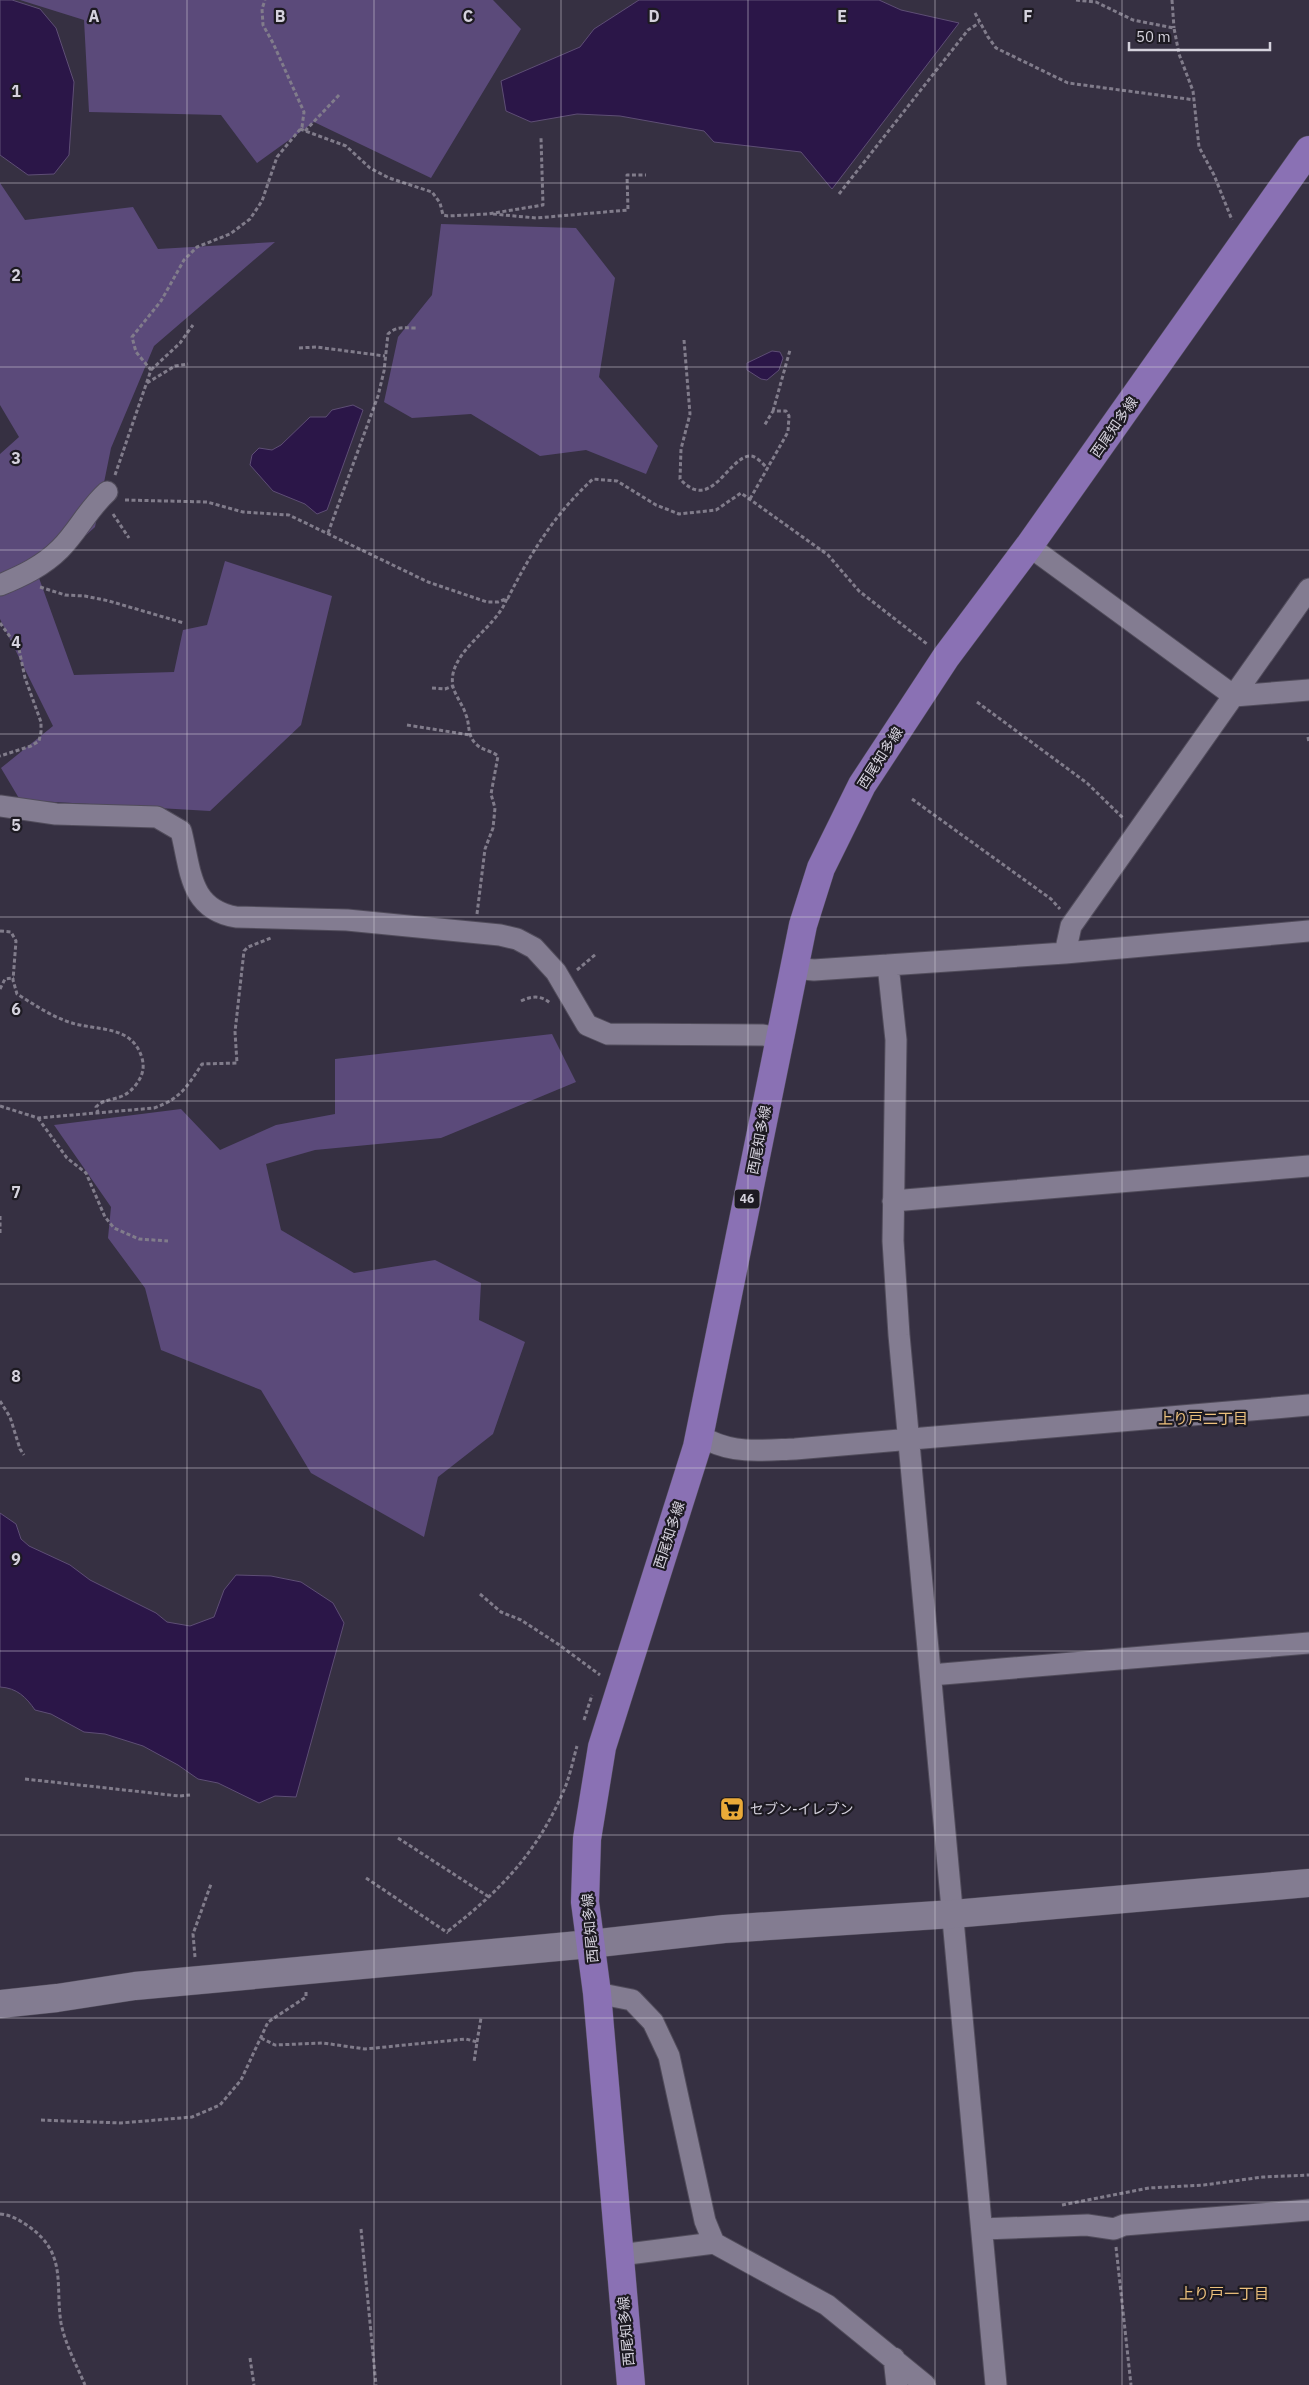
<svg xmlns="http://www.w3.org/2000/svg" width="1309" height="2385" viewBox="0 0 1309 2385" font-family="'IBM Plex Sans','Noto Sans JP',sans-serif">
<rect width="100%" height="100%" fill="#363042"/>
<path fill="#5b4a7a" d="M 20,0 L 493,0 L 521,29 L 431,178 L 314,122 L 257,163 L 221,115 L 89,112 L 84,20 Z
M 0,183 L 25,220 L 133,207 L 158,249 L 275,242 L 154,346 L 111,448 L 95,527 L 39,578 L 74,675 L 174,672 L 183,630 L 207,625 L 225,561 L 332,596 L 301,725 L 210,811 L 20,800 L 1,768 L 53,726 L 0,619 L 0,454 L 19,437 L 0,405 Z
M 441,224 L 576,228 L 615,278 L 599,377 L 658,446 L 646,474 L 586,450 L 540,456 L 471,414 L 412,418 L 384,402 L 398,337 L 432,295 Z
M 552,1034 L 576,1082 L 441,1138 L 315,1150 L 266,1164 L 281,1230 L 354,1273 L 435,1260 L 481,1283 L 479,1320 L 525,1342 L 493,1434 L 438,1477 L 424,1537 L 311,1473 L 261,1390 L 161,1350 L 145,1288 L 108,1238 L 111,1207 L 54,1125 L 181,1109 L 220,1150 L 276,1125 L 335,1114 L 335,1059 Z"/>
<path fill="#2b1648" stroke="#5e4e75" d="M 0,0 L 12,0 L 40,9 L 56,28 L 74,82 L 69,155 L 54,174 L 28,175 L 0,155 Z
M 639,0 L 879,0 L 901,10 L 959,23 L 832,189 L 801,152 L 714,142 L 704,131 L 620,116 L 577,114 L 531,122 L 506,111 L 501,81 L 580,47 L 594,29 Z
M 772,351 L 780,352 L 783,358 L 779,370 L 767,380 L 761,379 L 747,370 L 747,363 Z
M 353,405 L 363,410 L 327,510 L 317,514 L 305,504 L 273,491 L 250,465 L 252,455 L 259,448 L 272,450 L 281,445 L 310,417 L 326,417 L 332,410 Z
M 0,1513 L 16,1524 L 21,1539 L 29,1546 L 70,1565 L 90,1580 L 156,1613 L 167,1622 L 190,1626 L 214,1617 L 224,1590 L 236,1575 L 271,1576 L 301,1582 L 333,1603 L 344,1623 L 296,1797 L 275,1796 L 259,1803 L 218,1783 L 198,1779 L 178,1765 L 143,1746 L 105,1734 L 84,1732 L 51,1714 L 35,1710 C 26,1697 17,1688 0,1687 Z"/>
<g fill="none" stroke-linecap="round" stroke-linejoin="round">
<defs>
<path id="minor" d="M 1029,546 L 1234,696 L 1309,690
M 0,585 C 22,576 43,566 60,549 C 78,531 88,509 107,492
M 0,806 L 56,814 L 157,817 L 181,831 C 191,870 189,909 236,917 L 347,920 L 500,935 L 517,939 L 534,948 L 556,972 L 587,1025 L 608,1034 L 763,1035 L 780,1038
M 1065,953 L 1071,926 L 1309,589
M 888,965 L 896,1040 L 893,1241 L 899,1335 L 996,2385
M 792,968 L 814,970 L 888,965 L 1065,953 L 1309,931
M 893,1201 L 1309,1166
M 697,1447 L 710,1441 C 737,1454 766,1450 795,1449 L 1309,1405
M 931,1675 L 1309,1643
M 597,1993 L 632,2000 L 653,2022 L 669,2056 L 705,2221 L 714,2243
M 982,2229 L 1087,2225 L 1114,2229 L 1124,2225 L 1309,2210
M 620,2255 L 714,2243 L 827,2305 L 925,2385
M 894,2358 L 897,2385"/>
<path id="tertiary" d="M 0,2004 L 57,1998 L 135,1986 L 590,1944 L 724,1929 L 953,1914 L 1309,1883"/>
<path id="primary" d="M 631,2385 L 597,1993 L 585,1902 L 587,1839 L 602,1747 L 697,1447 L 803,925 L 821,868 L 862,785 L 946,657 L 1029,546 L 1309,150"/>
</defs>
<use href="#minor" stroke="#514c5b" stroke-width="23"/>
<use href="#tertiary" stroke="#514c5b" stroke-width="29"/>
<use href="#primary" stroke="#514c5b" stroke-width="29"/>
<path stroke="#817c8b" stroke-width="3" stroke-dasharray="4 2.5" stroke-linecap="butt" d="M 1076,0 L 1096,2 L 1133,20 L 1174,28 L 1179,54 L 1193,91 L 1199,147 L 1214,175 L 1232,220
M 1172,0 L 1174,28
M 975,13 L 988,37 L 996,48 L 1068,83 L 1195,100
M 300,129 L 346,146 L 370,168 L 389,178 L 432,192 L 440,203 L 443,215 L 448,216 L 488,214 L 543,205 L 541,138
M 305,131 L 340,94
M 839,194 L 968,30 L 979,23
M 493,214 L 536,218 L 628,210 L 627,175 L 646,175
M 684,340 L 690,414 L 681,449 L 680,479 C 711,513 727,459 749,456 C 756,455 763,464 768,469
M 299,348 L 316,347 L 385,356
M 151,370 L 180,343 L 193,325
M 147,383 L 175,366 L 188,364
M 773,411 L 790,350
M 115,475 L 151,370 L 136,352 L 132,337 L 161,301 L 184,260 L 197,247 L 230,234 L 250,219 L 262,201 L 277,157 L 302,127 L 304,112 L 273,43 L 263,25 L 262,9 L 265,0
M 750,499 L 788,432 L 789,416 L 786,411 L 773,411 L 764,426
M 125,500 L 207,502 L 243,512 L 289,515 L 428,582 L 487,602 L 498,602 L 508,598 C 530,554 556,512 593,479 L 617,481 L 656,505 L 679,514 L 716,510 L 741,493 L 828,555 L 859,591 L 927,644
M 113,514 L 129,538
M 328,533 L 378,396 L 384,371 L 388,334 C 396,326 405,328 416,328
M 40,587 L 65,595 L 85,596 L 109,601 L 184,623
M 0,623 L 19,649 L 25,678 L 41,722 L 41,732 L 39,741 L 31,746 L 0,756
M 432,688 L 445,689 L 453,686
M 977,702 L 1087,783 L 1123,818
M 407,725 L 470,735
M 1308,737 L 1309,743
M 912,799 L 1051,899 L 1060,909
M 477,914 L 485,849 L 493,828 L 495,808 L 491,794 L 498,756 C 491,750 482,751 475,743 C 467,734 470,725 466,715 C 463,705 456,697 453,687 C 446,652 497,629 507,598
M 0,931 L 11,932 L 16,941 L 13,980 L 17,994 C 35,1005 52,1017 72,1023 C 99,1031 132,1025 142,1058 C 145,1069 142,1077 135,1086 C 121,1103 106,1096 96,1107 L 98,1112
M 577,970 L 596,954
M 0,989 L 5,979 L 14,978
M 521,1001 C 531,996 541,995 550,1003
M 0,1106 L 38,1118 L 154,1108 C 180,1099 187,1087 202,1064 L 237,1063 L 235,1032 L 244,951 L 248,947 L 271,938
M 38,1118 L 67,1158 L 86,1173 L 105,1217 L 114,1228 L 139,1239 L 168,1241
M 0,1216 L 0,1234
M 0,1401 L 10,1417 L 20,1449 L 24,1455
M 480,1594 L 501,1612 L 521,1620 L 558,1644 L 600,1675
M 584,1720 L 592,1695
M 25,1779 L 179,1796 L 190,1795
M 398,1838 L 489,1897
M 366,1878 L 448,1933
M 448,1931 C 501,1890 537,1853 564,1790 C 570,1776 573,1760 577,1746
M 195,1957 L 193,1934 L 211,1884
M 261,2038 L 275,2045 L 323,2043 L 365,2049 L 466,2039 L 477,2042 L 474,2062
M 477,2042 L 481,2018
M 41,2120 L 121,2123 L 192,2117 L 220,2105 L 241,2080 L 268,2022 L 306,1997 L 306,1992
M 1062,2205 L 1149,2188 L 1204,2185 L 1263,2177 L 1309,2175
M 0,2214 C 12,2215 21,2221 31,2228 C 67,2255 55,2285 61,2323 C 65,2344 77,2366 85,2385
M 361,2229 L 376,2385
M 1116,2247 L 1131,2385
M 250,2358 L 254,2385"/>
<use href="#minor" stroke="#837c91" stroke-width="21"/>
<use href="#tertiary" stroke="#837c91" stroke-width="28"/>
<use href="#primary" stroke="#8a71b4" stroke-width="28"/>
</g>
<path fill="none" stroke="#d5d2dd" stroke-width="1" stroke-opacity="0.55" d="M 187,0 L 187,2385M 374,0 L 374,2385M 561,0 L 561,2385M 748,0 L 748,2385M 935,0 L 935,2385M 1122,0 L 1122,2385M 0,183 L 1309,183M 0,367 L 1309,367M 0,550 L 1309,550M 0,734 L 1309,734M 0,917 L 1309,917M 0,1101 L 1309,1101M 0,1284 L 1309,1284M 0,1468 L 1309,1468M 0,1651 L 1309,1651M 0,1835 L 1309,1835M 0,2018 L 1309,2018M 0,2202 L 1309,2202"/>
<defs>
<symbol id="supermarket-square" viewBox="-11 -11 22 22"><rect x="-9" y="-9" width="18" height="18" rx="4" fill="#eaaa38" stroke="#1d1a22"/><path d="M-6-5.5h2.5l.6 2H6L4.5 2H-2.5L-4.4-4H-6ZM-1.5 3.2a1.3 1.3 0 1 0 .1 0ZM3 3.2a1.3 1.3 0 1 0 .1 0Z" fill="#111"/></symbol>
</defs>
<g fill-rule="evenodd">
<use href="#supermarket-square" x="718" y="1795" width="28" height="28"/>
</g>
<g text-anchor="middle" stroke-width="4.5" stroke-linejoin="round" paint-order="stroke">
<rect fill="#1d1a22" stroke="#9e9ba5" stroke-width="1" x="734.5" y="1189.5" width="25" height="19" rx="4"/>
<g font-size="12" font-weight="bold" fill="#d5d2dd">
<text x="747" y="1203">46</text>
</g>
<g font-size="14" fill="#d5d2dd" stroke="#1d1a22">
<text transform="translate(1114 427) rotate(-55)" y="5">西尾知多線</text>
<text transform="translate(880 758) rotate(-57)" y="5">西尾知多線</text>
<text transform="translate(759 1140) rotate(-79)" y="5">西尾知多線</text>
<text transform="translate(669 1535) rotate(-72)" y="5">西尾知多線</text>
<text transform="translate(590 1928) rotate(-95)" y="5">西尾知多線</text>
<text transform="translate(626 2331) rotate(-95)" y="5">西尾知多線</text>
</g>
<g font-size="14" fill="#d5d2dd" stroke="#1d1a22" text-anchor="start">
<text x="750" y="1814">セブン-イレブン</text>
</g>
<g font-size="15" fill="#edc17d" stroke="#1d1a22">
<text x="1203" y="1424">上り戸二丁目</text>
<text x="1224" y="2299">上り戸一丁目</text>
</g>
</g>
<g font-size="16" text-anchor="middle" font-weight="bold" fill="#d5d2dd" stroke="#1d1a22" stroke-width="4.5" stroke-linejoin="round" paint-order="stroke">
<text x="94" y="22">A</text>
<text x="280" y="22">B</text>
<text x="468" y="22">C</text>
<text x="654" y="22">D</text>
<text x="842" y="22">E</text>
<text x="1028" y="22">F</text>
<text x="16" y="97">1</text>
<text x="16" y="281">2</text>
<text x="16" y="464">3</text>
<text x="16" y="648">4</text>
<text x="16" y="831">5</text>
<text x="16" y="1015">6</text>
<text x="16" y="1198">7</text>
<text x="16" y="1382">8</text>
<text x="16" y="1565">9</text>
</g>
<path d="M1129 42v8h141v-8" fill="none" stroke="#d5d2dd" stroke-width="2.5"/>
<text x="1136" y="42" font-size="15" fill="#d5d2dd" stroke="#1d1a22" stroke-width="4" paint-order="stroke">50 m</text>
</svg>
